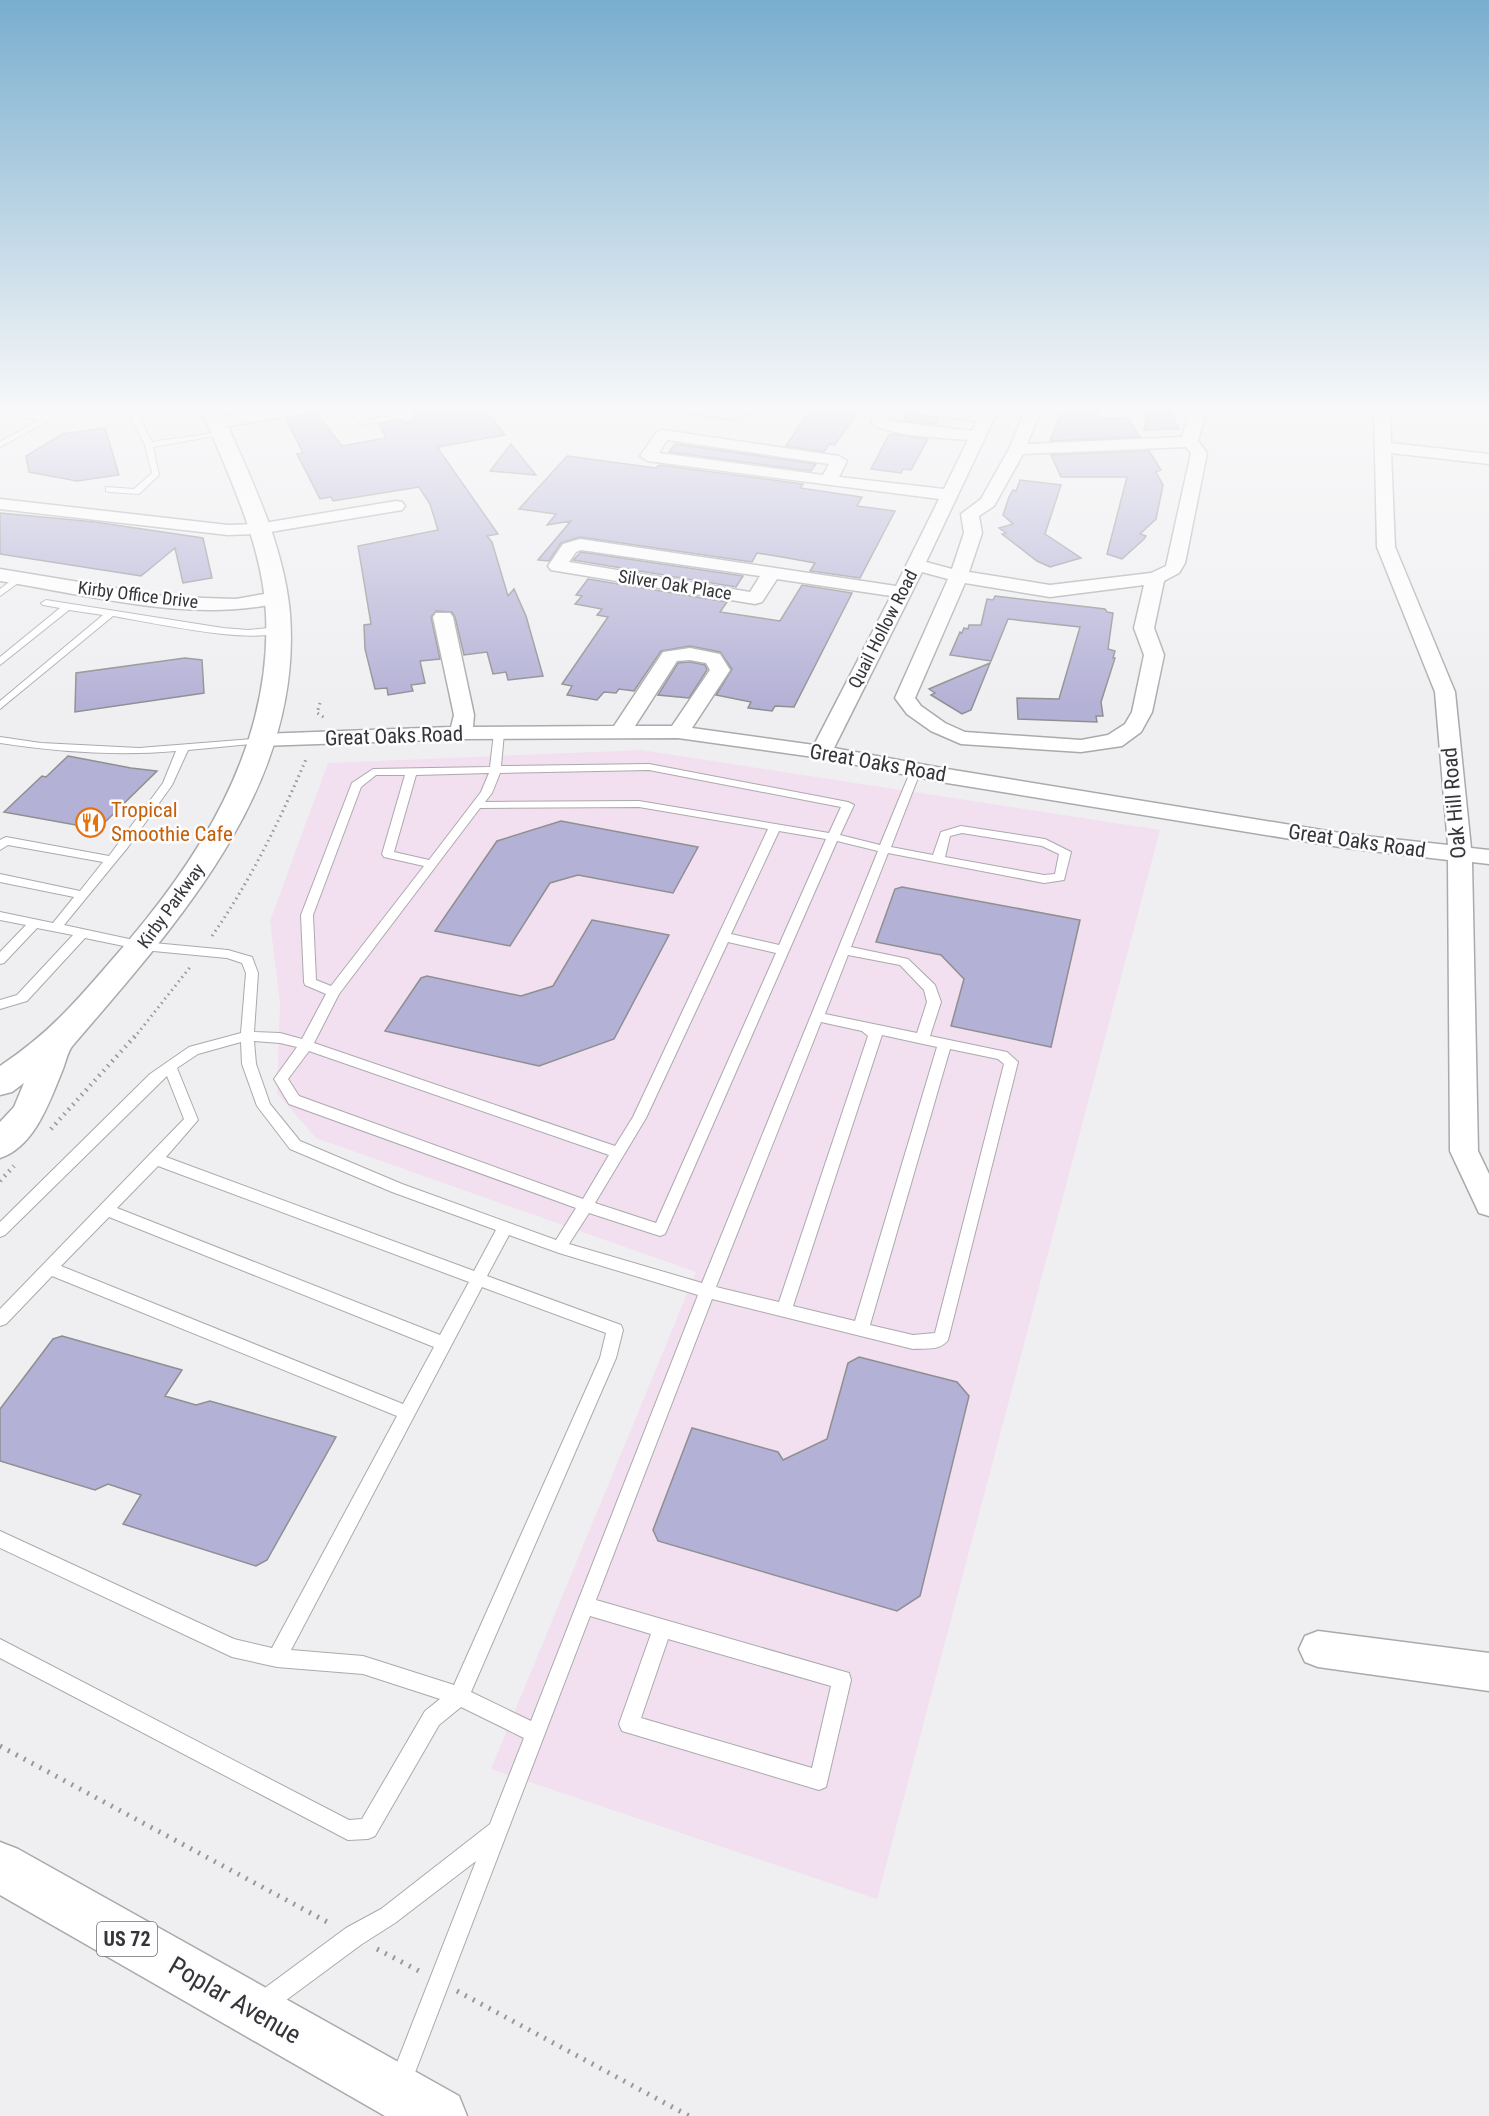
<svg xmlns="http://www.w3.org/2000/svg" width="1489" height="2116" viewBox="0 0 1489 2116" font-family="'Roboto Condensed',sans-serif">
<rect width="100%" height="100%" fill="#efeff2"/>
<path fill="#f2dfef" d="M 641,750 L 1160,830 L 877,1899 L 491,1769 L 696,1272 L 316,1138 L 277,1093 L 280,1003 L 270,921 L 328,763 Z"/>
<path fill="#b4b1d6" stroke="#8f8f92" stroke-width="1.5" d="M 412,408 L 484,408 L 505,435 L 437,447 L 498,534 L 487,536 L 492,542 L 508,596 L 514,589 L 526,616 L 543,676 L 508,680 L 506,672 L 493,674 L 487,652 L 464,655 L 455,617 L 452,612 L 436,611 L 431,617 L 440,659 L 420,661 L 425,683 L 411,685 L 413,691 L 388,695 L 387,688 L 375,689 L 365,649 L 364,625 L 371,624 L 358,546 L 438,530 L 430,504 L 419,487 L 333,501 L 331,497 L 320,499 L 297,454 L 303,453 L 286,419 L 316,413 L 342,446 L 386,438 L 379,424 L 399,420 L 408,423 L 417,416 Z
M 820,408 L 860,408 L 835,445 L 829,444 L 824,452 L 786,446 L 810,409 L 818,410 Z
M 1063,408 L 1101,408 L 1097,419 L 1128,418 L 1140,437 L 1050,441 Z
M 1149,408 L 1169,408 L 1179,429 L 1144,430 Z
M 909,411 L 918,415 L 939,418 L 936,424 L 903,421 Z
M 105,428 L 119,475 L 77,481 L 29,472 L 26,456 L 62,434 Z
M 895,434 L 928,439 L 911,470 L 903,469 L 901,473 L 871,469 L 889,435 Z
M 511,444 L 536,475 L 490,471 Z
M 675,444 L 816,464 L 811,471 L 669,452 Z
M 1149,451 L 1161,470 L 1156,472 L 1163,485 L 1156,519 L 1140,534 L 1146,536 L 1144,539 L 1122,559 L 1107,554 L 1127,477 L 1061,477 L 1051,455 Z
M 567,456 L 656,468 L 659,465 L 803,484 L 800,488 L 862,497 L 857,506 L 895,511 L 860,578 L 810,571 L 815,563 L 782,557 L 757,553 L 752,562 L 580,537 L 561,543 L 549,561 L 538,560 L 571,521 L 547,525 L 556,514 L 519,509 Z
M 1020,480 L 1061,485 L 1045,534 L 1081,558 L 1050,567 L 1037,561 L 1002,534 L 1006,533 L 999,528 L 1013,524 L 1003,515 L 1009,497 L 1013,490 L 1016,491 Z
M 0,513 L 95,522 L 203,538 L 212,578 L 183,583 L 175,548 L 141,576 L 0,554 Z
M 581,552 L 743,576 L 736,587 L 573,560 Z
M 588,579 L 727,602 L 720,612 L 780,621 L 802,585 L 852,593 L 794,707 L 775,706 L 772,711 L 748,708 L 751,702 L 716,695 L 732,669 L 720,652 L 690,646 L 661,651 L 634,691 L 619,689 L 616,693 L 604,692 L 597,700 L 567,695 L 572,686 L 562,684 L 608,617 L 597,615 L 602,609 L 575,604 L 582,596 L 576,595 Z
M 995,596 L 1105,609 L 1107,612 L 1113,613 L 1108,649 L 1115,651 L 1113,658 L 1115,658 L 1101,702 L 1103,716 L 1096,716 L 1097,722 L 1018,719 L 1017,698 L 1059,699 L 1080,627 L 1008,619 L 991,661 L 950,655 L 960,632 L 962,633 L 964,628 L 968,629 L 969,625 L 981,625 L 987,599 L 993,600 Z
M 185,658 L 202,660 L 204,693 L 75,712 L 76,673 Z
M 690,662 L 705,665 L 707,670 L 689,698 L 658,695 L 678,663 Z
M 990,663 L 971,710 L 962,714 L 931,695 L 935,693 L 929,689 Z
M 68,756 L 131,768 L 157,771 L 98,829 L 4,812 L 42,776 L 46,777 Z
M 561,821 L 698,847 L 673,893 L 578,875 L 550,883 L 510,946 L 435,931 L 497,841 Z
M 902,887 L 1080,920 L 1051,1047 L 951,1026 L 964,979 L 941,955 L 876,942 L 895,889 Z
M 592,920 L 669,935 L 614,1039 L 539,1066 L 385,1031 L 421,978 L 427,976 L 521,996 L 553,986 Z
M 62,1336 L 182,1370 L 165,1396 L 196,1405 L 210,1401 L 336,1437 L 267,1560 L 256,1566 L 123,1524 L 141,1495 L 108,1484 L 95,1490 L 0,1461 L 0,1409 L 53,1339 Z
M 859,1357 L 957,1382 L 969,1396 L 920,1596 L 897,1611 L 658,1541 L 653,1530 L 692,1428 L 778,1452 L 783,1460 L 827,1439 L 848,1363 Z"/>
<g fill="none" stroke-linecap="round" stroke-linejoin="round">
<defs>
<path id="lane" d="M 62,408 L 72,408 L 0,447 L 0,442 L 40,420 L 0,414 L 0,410 L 47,416 Z
M 103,408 L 119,408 L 136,412 L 152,442 L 221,432 L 225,434 L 153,447 L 159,475 L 139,494 L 109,492 L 106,491 L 106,487 L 134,489 L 152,473 L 145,445 L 130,416 Z
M 351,408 L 359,408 L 365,420 L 407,414 L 411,416 L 363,425 L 359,423 Z
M 17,576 L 25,578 L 0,596 L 0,589 Z
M 46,600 L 223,628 L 248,630 L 278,627 L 283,630 C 260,647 144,621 113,616 L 0,709 L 0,701 L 103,615 L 69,610 L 0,665 L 0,657 L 60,608 L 43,605 L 41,603 Z
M 499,730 L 504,733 L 501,766 L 649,764 L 848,802 L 854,805 L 840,835 L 880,845 L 911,770 L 916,767 L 921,770 L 891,847 L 933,855 L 941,832 L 961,826 L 1045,839 L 1071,852 L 1064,880 L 1044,883 L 888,853 L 851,947 L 908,959 L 935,985 L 941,1002 L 930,1036 L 1007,1052 L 1018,1062 L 948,1340 C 940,1351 926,1348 913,1349 L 712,1299 L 596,1600 L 849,1673 L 851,1680 L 826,1787 L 819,1790 L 622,1731 L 619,1724 L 651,1634 L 590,1616 L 411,2083 L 408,2091 L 400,2094 L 392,2091 L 389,2083 L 476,1861 L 395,1923 L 362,1944 L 270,2012 L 262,2015 L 254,2012 L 251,2004 L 254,1996 L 346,1928 L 381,1909 L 490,1824 L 524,1738 L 461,1707 L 439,1725 L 375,1836 L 368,1839 L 348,1840 L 0,1658 L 0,1639 L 349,1820 L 362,1819 L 425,1711 L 440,1699 L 363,1674 L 277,1667 L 232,1657 L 0,1548 L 0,1531 L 234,1639 L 272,1648 L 397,1416 L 52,1276 L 6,1324 L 0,1326 L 0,1309 L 184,1119 L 167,1076 L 5,1235 L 0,1237 L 0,1222 L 150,1074 L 189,1047 L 241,1033 L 246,973 L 242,963 L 227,958 L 143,950 L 85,938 L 27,1001 L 0,1009 L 0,1000 L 17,995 L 73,935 L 37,928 L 4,963 L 0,964 L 0,952 L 26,925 L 0,920 L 0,912 L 53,923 L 74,897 L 0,882 L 0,874 L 80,891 L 103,862 L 8,845 L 0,850 L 0,840 L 6,837 L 109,856 L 163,783 L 176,751 C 118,756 58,752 0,743 L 0,737 L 41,743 L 139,748 L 265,738 L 266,740 L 261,743 L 188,750 L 172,785 L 128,847 L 64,925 L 143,942 L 228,950 L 252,957 L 258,973 L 254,1032 L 280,1033 L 302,1039 L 326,994 L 305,985 L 304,982 L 301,915 L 352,783 L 373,769 L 490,767 L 494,733 ZM 649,770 L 841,807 L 829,833 L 639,801 L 485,802 L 492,793 L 500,773 ZM 489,773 L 481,792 L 429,860 L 394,852 L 416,775 ZM 376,775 L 405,775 L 382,854 L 384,857 L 424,866 L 331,986 L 316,980 L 313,915 L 361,787 ZM 639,807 L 768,829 L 633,1117 L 615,1146 L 314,1043 L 339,994 L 480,808 ZM 779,831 L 826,839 L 779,945 L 731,934 ZM 962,833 L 1042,846 L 1059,854 L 1055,874 L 1044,875 L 945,857 L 950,836 ZM 837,841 L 878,851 L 702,1283 L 569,1244 L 589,1213 L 660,1236 L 665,1234 ZM 728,942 L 776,953 L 656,1223 L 595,1203 L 646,1118 ZM 848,955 L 900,965 L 924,990 L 927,1002 L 917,1033 L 825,1014 ZM 821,1022 L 862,1031 L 868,1036 L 779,1302 L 716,1287 ZM 882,1035 L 937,1047 L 855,1321 L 793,1306 ZM 254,1041 L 280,1043 L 297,1047 L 274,1079 L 289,1104 L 576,1208 L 556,1240 L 402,1184 L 300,1141 L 270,1104 L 256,1064 ZM 241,1042 L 242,1064 L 257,1106 L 290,1149 L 392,1192 L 496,1230 L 474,1271 L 166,1157 L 198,1120 L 177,1068 L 198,1054 ZM 950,1049 L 998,1059 L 1004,1064 L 935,1333 L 913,1335 L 870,1325 ZM 309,1051 L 609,1155 L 583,1199 L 299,1096 L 288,1079 ZM 158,1166 L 469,1282 L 440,1335 L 117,1208 ZM 109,1217 L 434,1347 L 403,1404 L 61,1266 ZM 509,1235 L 559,1253 L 698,1295 L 531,1721 L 471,1692 L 616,1358 L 623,1330 L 621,1325 L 487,1276 ZM 482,1287 L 606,1333 L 600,1358 L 454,1685 L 363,1656 L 291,1650 ZM 668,1639 L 831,1686 L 812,1768 L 641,1718 Z"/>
<path id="street" d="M 276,408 L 314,408 L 307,413 L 216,428 L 208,423 L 216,418 Z
M 394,408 L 409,408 L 415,416 L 407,421 L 401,419 Z
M 681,408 L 761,408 L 759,411 L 733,419 L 688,413 Z
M 878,408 L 894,408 L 888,420 L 897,422 L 972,431 L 977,421 L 918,413 L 911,408 L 956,408 L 981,412 L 983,408 L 999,408 L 926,562 L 952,569 L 964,533 L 961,514 L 981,499 L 1009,449 L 1026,408 L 1042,408 L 1027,444 L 1182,437 L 1191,408 L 1207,408 L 1198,441 L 1207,453 L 1185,563 L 1179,573 L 1164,581 L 1154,628 L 1164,655 L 1152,712 L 1141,732 L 1122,746 L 1081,752 L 961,744 L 931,731 L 907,714 L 895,698 L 948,579 L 922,572 L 834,748 L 947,769 L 1346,834 L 1448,845 L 1435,692 L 1377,547 L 1374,408 L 1390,408 L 1391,443 L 1489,454 L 1489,464 L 1391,453 L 1395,547 L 1455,692 L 1471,848 L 1489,850 L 1489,864 L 1472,862 L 1478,1151 L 1489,1174 L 1489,1216 L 1479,1213 L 1450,1151 L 1448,860 L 1346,848 L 947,783 L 821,758 L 678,738 L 461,739 L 261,746 L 253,745 L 250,740 L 253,735 L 261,734 L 451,727 L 454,715 L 433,617 L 436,613 L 450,613 L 453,617 L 474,715 L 473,727 L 614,726 L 663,652 L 690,648 L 720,654 L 730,670 L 692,728 L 814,745 L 891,596 L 777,579 L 762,602 L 755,604 L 551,570 L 548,566 L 563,544 L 580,539 L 896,586 L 939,499 L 648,461 L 640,456 L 657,432 L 663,430 L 839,456 L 847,461 L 839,477 L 944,489 L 968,440 C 947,438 883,436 871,422 ZM 667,440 L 829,464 L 823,475 L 659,453 ZM 1186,447 L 1191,453 L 1166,566 L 1151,573 L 1050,585 L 969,572 L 982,533 L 979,516 L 994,506 L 1023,454 ZM 581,550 L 760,576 L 750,592 L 569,562 L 576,552 ZM 965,583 L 1050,597 L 1144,585 L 1134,628 L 1144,655 L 1132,712 L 1125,724 L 1108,735 L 1081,740 L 965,732 L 945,723 L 921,706 L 915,698 ZM 690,660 L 706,663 L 710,670 L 672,726 L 635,726 L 677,661 Z
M 0,499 L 228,525 L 258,524 L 396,501 L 402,502 L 405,506 L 402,510 L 258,534 L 228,535 L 0,509 Z
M 0,569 L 170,597 L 236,599 L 276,592 L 283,594 L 285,598 L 283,602 C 194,624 89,595 0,581 Z
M 1318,1631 L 1489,1653 L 1489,1691 L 1318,1667 L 1305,1662 L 1299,1649 L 1305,1636 Z"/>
<path id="secondary" d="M 201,408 L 220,408 C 248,473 284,542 290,614 C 303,786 178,923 74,1044 C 68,1050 66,1061 63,1069 C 50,1100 35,1147 0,1158 L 0,1122 L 14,1107 L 24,1083 L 12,1092 L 0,1095 L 0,1066 C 48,1034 74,1004 111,961 C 197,864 272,749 266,615 C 263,543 227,473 201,408 Z"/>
<path id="primary" d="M 0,1842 L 18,1849 L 459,2096 L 467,2116 L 385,2116 L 0,1895 Z"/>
</defs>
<use href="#lane" stroke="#aaaaad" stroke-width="2"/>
<use href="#street" stroke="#aaaaad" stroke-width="3"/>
<use href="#secondary" stroke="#aaaaad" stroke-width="3"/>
<use href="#primary" stroke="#aaaaad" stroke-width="3"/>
<path stroke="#98989a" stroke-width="3" stroke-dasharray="1.5 4" stroke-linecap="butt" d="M 320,703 L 317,713 L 325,718
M 212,936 C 251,880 280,820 307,757
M 134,1038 L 191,966"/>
<path stroke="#98989a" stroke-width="4.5" stroke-dasharray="1.5 5" stroke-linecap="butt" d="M 51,1129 L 135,1036
M 0,1181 L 14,1166"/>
<path stroke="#98989a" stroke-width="5" stroke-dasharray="2 7" stroke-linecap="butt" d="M 0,1746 L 331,1924
M 377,1949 L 421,1972
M 457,1991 L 689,2116"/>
<use href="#lane" fill="#fff" fill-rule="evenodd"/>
<use href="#street" fill="#fff" fill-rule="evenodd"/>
<use href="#secondary" fill="#fff" fill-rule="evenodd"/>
<use href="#primary" fill="#fff" fill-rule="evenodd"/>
</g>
<linearGradient id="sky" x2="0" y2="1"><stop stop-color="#79aece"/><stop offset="0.58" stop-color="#f8f8f9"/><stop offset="1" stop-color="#f8f8f9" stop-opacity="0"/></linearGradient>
<rect width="1489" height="705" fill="url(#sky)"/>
<defs>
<symbol id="restaurant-ring" viewBox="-11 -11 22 22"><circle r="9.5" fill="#fdfcff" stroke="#e8710a" stroke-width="1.5"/><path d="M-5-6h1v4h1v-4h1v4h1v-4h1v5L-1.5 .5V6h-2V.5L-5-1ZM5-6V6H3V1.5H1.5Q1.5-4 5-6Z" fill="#e8710a"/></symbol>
</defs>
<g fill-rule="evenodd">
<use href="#restaurant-ring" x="74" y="806" width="33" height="33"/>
</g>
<g text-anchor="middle" stroke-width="5" stroke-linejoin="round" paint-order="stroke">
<g font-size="18" fill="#353436" stroke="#fdfcff">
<text transform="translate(675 585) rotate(9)" y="6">Silver Oak Place</text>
<text transform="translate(138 595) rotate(7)" y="6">Kirby Office Drive</text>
<text transform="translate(883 629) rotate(-63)" y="6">Quail Hollow Road</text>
<text transform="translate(171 906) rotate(-54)" y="6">Kirby Parkway</text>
</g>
<rect fill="#fdfcff" stroke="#717072" stroke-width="1.5" x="97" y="1922" width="60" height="34" rx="4.5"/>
<g font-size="20" font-weight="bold" fill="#353436">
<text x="127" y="1946">US 72</text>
</g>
<g font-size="21" fill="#353436" stroke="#fdfcff">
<text transform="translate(394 736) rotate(-2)" y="7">Great Oaks Road</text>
<text transform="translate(878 763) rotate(10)" y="7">Great Oaks Road</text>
<text transform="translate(1454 803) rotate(-95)" y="7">Oak Hill Road</text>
<text transform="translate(1357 841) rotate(8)" y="7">Great Oaks Road</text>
</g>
<g font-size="21" fill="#c56008" stroke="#fdfcff" text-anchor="start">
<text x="111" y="817">Tropical<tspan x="111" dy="24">Smoothie Cafe</tspan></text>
</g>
<g font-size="26" fill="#353436" stroke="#fdfcff">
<text transform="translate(235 2000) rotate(30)" y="9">Poplar Avenue</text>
</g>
</g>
</svg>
